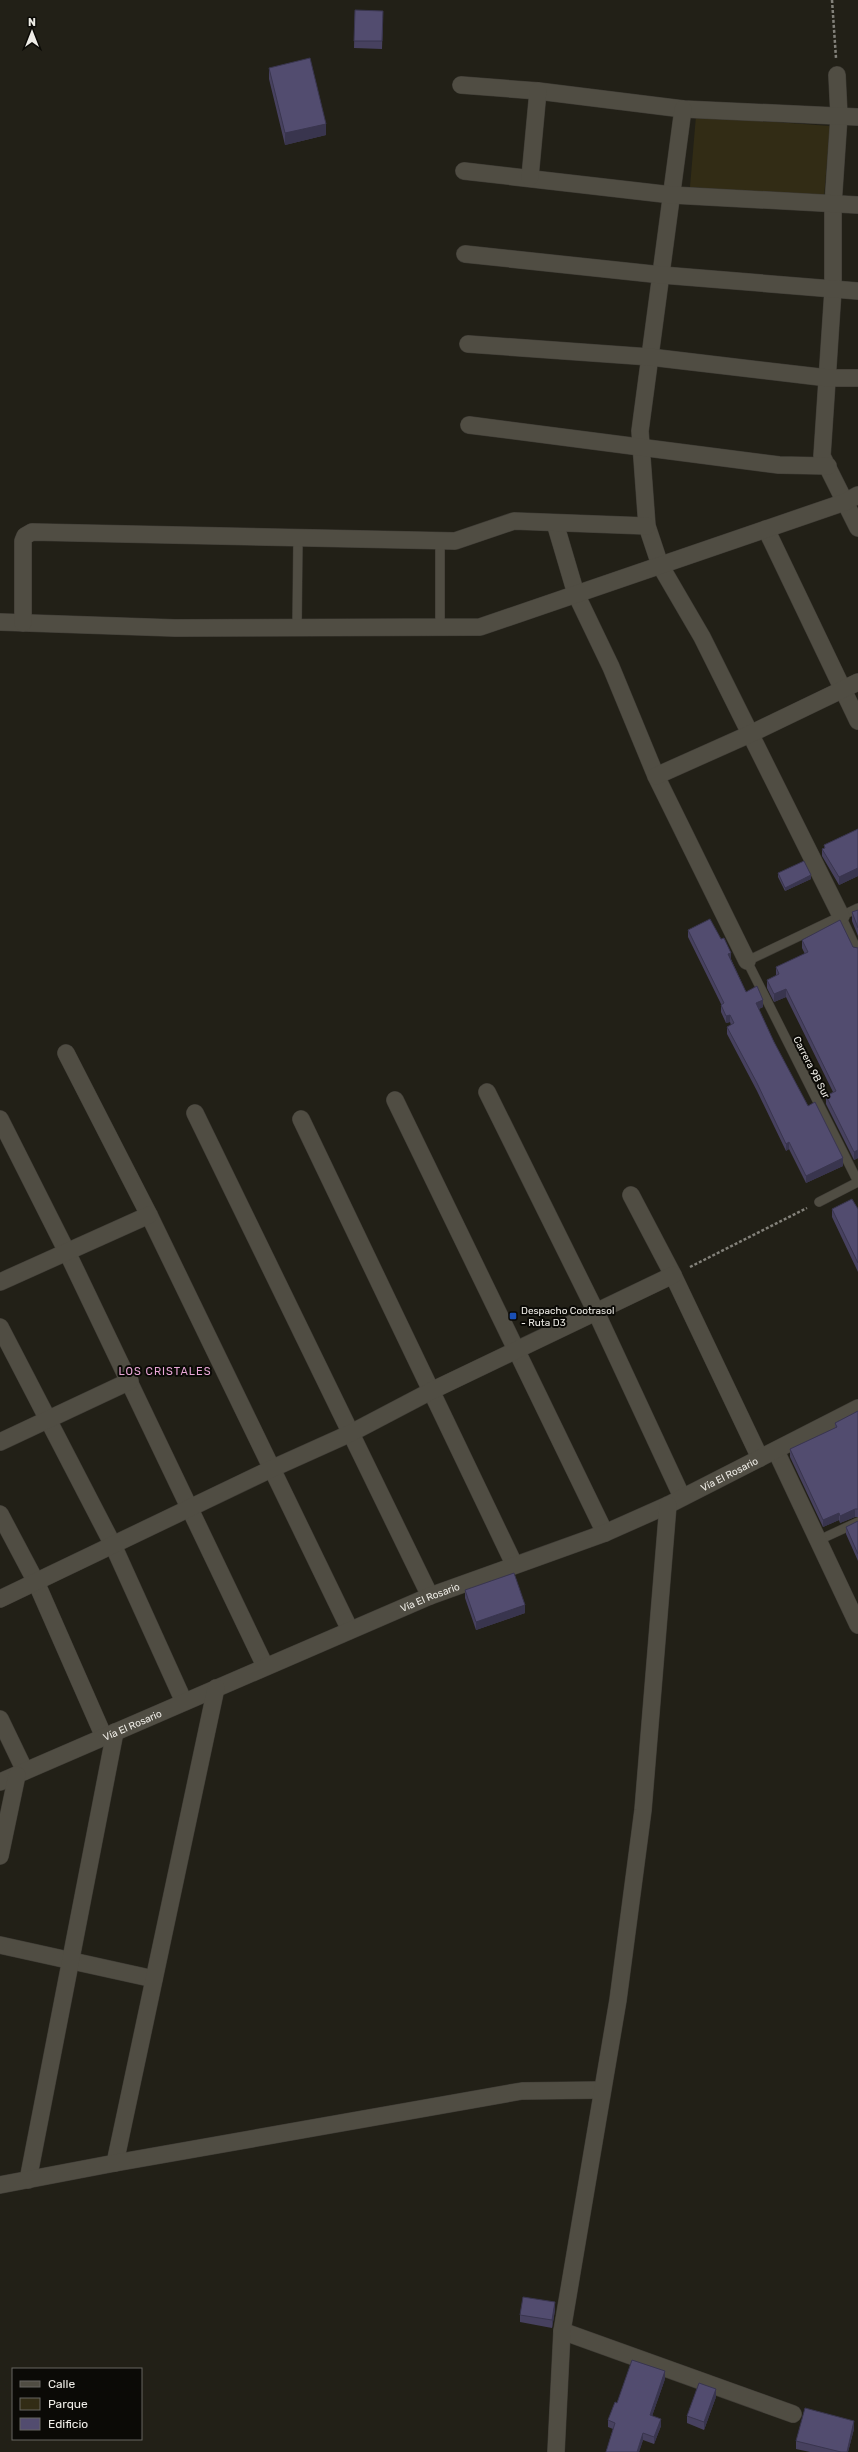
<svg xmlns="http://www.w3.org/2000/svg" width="858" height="2452" viewBox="0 0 858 2452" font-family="Rubik,sans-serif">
<rect width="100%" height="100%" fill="#222017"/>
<path fill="#322c15" d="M 696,116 L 830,126 L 824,197 L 690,187 Z"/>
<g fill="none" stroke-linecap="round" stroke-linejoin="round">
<defs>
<path id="service" d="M 297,627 L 298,538
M 440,627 L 440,541
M 858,908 L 747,961 L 858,1182
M 841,916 L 858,952
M 819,1202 L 858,1182
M 819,1540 L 858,1522"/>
<g id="minor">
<path d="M 837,75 L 839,116 L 833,205 L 833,290 L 822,456 L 858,528"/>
<path d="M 461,85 L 538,91 L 683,109 L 858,117"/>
<path d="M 683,109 L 640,431 L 647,526 L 660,565 L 702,637 L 841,916"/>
<path d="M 464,171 L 672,195 L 858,205"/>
<path d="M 530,177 L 538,91"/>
<path d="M 465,254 L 662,275 L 858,291"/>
<path d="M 468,344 L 650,357 L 828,378 L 858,378"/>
<path d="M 469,425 L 779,465 L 828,466"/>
<path d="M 555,523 L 576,594 L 611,667 L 656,776 L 747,961"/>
<path d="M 766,529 L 858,721"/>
<path d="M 0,622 L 175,628 L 480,627 L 845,502 L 858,495"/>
<path d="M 23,623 L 23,541 L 25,536 L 32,532 L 455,541 L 514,521 L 647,526"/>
<path d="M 656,776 L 750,734 L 858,682"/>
<path d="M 66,1053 L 149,1215 L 350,1630"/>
<path d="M 487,1092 L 596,1312 L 682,1497"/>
<path d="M 395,1100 L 605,1533"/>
<path d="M 195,1113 L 430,1596"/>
<path d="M 0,1119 L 67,1252 L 265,1666"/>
<path d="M 301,1119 L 514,1564"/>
<path d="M 631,1195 L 673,1275 L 760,1458"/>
<path d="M 0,1282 L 149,1215"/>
<path d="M 0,1327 L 113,1545 L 184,1702"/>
<path d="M 0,1442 L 130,1381"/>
<path d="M 776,1451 L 858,1625"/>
<path d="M 0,1514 L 36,1582 L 104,1737"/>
<path d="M 0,1599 L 271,1469 L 351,1433 L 431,1391 L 673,1275"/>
<path d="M 0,1719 L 25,1771"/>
<path id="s1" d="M 0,1782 L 430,1596 L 605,1533 L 668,1505 L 858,1408"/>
<path d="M 0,1856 L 17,1775"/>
<path d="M 0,1945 L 154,1979"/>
<path d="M 115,2163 L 216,1688"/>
<path d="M 28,2180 L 115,1732"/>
<path d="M 0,2185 L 115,2163 L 522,2091 L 601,2090"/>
<path d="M 562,2331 L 793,2414"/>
<path d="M 556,2452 L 562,2331 L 618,2000 L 643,1810 L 668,1505"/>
</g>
</defs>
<use href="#service" stroke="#3e3b35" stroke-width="10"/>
<use href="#minor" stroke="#3e3b35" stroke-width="18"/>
<path stroke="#83817a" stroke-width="2.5" stroke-dasharray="3 2" stroke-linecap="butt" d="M 832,0 L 836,58
M 690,1267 L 807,1208"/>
<use href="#service" stroke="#504d43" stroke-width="9"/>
<use href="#minor" stroke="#504d43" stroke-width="17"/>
</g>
<path fill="#47415f" d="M 355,10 L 383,18 L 382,49 L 354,48 Z
M 269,68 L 326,135 L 285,145 L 269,79 Z
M 858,829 L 858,876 L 839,885 L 822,856 L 822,849 L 824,848 L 824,845 Z
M 778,873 L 811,879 L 785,891 L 778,877 Z
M 858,910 L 858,936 L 852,921 L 852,912 Z
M 688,930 L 731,959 L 746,992 L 763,1007 L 759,1009 L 774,1042 L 808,1106 L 843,1166 L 806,1183 L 789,1149 L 786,1151 L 757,1091 L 727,1034 L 727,1027 L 731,1025 L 730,1022 L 726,1023 L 721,1012 L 721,1004 L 688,937 Z
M 802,940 L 853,947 L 858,948 L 858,1158 L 854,1160 L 826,1104 L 826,1096 L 833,1092 L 786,997 L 774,1002 L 767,988 L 767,980 L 776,976 L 776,967 L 805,954 L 802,948 Z
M 832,1209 L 858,1209 L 858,1272 L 832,1217 Z
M 858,1411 L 858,1517 L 855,1517 L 840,1523 L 839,1520 L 823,1527 L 790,1457 L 790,1449 L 835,1428 L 835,1423 Z
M 858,1521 L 858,1561 L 846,1534 L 846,1527 Z
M 465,1590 L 525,1613 L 476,1630 L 465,1598 Z
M 555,2310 L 552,2328 L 520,2322 L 520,2315 Z
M 665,2379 L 652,2416 L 661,2426 L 654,2444 L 643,2440 L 639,2452 L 606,2452 L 613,2429 L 608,2427 L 608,2420 L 617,2403 Z
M 716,2397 L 704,2430 L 687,2423 L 687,2416 Z
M 854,2429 L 848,2452 L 810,2452 L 796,2449 L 796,2441 Z"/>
<path fill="#39354e" d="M 326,124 L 326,135 L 285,145 L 285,133 Z
M 858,868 L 858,876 L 839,885 L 839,877 Z
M 811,875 L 811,879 L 785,891 L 785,888 Z
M 731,953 L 731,960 L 728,954 Z
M 786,989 L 786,997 L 774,1002 L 774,994 Z
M 763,1000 L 763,1007 L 756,1010 L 756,1003 Z
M 730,1015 L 730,1022 L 726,1023 L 726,1016 Z
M 789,1142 L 789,1149 L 786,1151 L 786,1144 Z
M 858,1150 L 858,1158 L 854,1160 L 854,1152 Z
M 843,1158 L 843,1166 L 806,1183 L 806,1176 Z
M 855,1509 L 855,1517 L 840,1523 L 840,1516 Z
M 839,1513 L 839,1520 L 823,1527 L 823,1520 Z
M 525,1605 L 525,1613 L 476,1630 L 476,1622 Z
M 555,2302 L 555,2310 L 552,2328 L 552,2320 Z
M 665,2371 L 665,2379 L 650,2422 L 650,2415 Z
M 716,2389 L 716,2397 L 704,2430 L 704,2422 Z
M 661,2419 L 661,2426 L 654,2444 L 654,2437 Z
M 854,2421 L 854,2429 L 848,2452 L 847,2452 Z
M 643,2433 L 643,2440 L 639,2452 L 637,2452 Z"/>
<path fill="#524c6f" stroke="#39354e" d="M 355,10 L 383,11 L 382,41 L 354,41 Z
M 310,58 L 326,124 L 285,133 L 269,68 Z
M 858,829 L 858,868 L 839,877 L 822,849 L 825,848 L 824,845 Z
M 804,861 L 811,875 L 785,888 L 778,873 Z
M 858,910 L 858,928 L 852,912 Z
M 710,919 L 721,939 L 724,938 L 731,953 L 728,954 L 746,992 L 757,986 L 763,1000 L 756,1003 L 774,1042 L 808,1106 L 815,1102 L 843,1158 L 806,1176 L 789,1142 L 786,1144 L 757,1083 L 727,1027 L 734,1023 L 730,1015 L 726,1016 L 721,1005 L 724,1003 L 688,930 Z
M 840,920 L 853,947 L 858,948 L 858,1150 L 854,1152 L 826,1096 L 836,1091 L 786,989 L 774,994 L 767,980 L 779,974 L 776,967 L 808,952 L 802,940 Z
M 852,1199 L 858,1209 L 858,1263 L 832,1209 Z
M 858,1411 L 858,1509 L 855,1509 L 840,1516 L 839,1513 L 823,1520 L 790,1449 L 837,1427 L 835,1423 Z
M 858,1521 L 858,1554 L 846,1527 Z
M 514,1573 L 525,1605 L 476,1622 L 465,1590 Z
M 523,2297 L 555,2302 L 552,2320 L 520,2315 Z
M 632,2360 L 665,2371 L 650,2415 L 661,2419 L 654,2437 L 643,2433 L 637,2452 L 606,2452 L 615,2423 L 608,2420 L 615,2402 L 617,2403 Z
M 699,2383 L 716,2389 L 704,2422 L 687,2416 Z
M 805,2408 L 854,2421 L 847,2452 L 841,2452 L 796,2441 Z"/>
<rect fill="#1a4fb4" stroke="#0b0a06" stroke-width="1.5" x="509" y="1312" width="8" height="8" rx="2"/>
<g text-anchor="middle" stroke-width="4" stroke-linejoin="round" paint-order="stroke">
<g font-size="10" fill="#efede7" stroke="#0b0a06">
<text transform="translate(812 1067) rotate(63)" y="4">Carrera 9B Sur</text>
<text dy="4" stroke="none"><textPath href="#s1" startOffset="792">Vía El Rosario</textPath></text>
<text dy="4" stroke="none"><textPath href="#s1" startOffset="468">Vía El Rosario</textPath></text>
<text dy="4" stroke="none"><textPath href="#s1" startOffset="144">Vía El Rosario</textPath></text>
</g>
<g font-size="10" fill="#efede7" stroke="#0b0a06" text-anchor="start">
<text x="521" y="1314">Despacho Cootrasol<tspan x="521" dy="12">- Ruta D3</tspan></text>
</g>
<g font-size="11" letter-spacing="1" fill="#e9a6d7" stroke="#0b0a06">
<text x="165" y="1375">LOS CRISTALES</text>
</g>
</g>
<rect x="12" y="2368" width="130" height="72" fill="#0b0a06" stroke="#666560"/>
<rect x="20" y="2381" width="20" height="6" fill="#504d43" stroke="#666560"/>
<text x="48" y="2388" font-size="12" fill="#efede7">Calle</text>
<rect x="20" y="2398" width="20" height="12" fill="#322c15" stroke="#666560"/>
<text x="48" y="2408" font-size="12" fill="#efede7">Parque</text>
<rect x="20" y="2418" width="20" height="12" fill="#524c6f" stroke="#666560"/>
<text x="48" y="2428" font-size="12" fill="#efede7">Edificio</text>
<g transform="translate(32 32)" stroke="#0b0a06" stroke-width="3" paint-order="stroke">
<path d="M0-3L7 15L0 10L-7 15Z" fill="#efede7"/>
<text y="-6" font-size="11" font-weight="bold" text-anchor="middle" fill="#efede7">N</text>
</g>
</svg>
